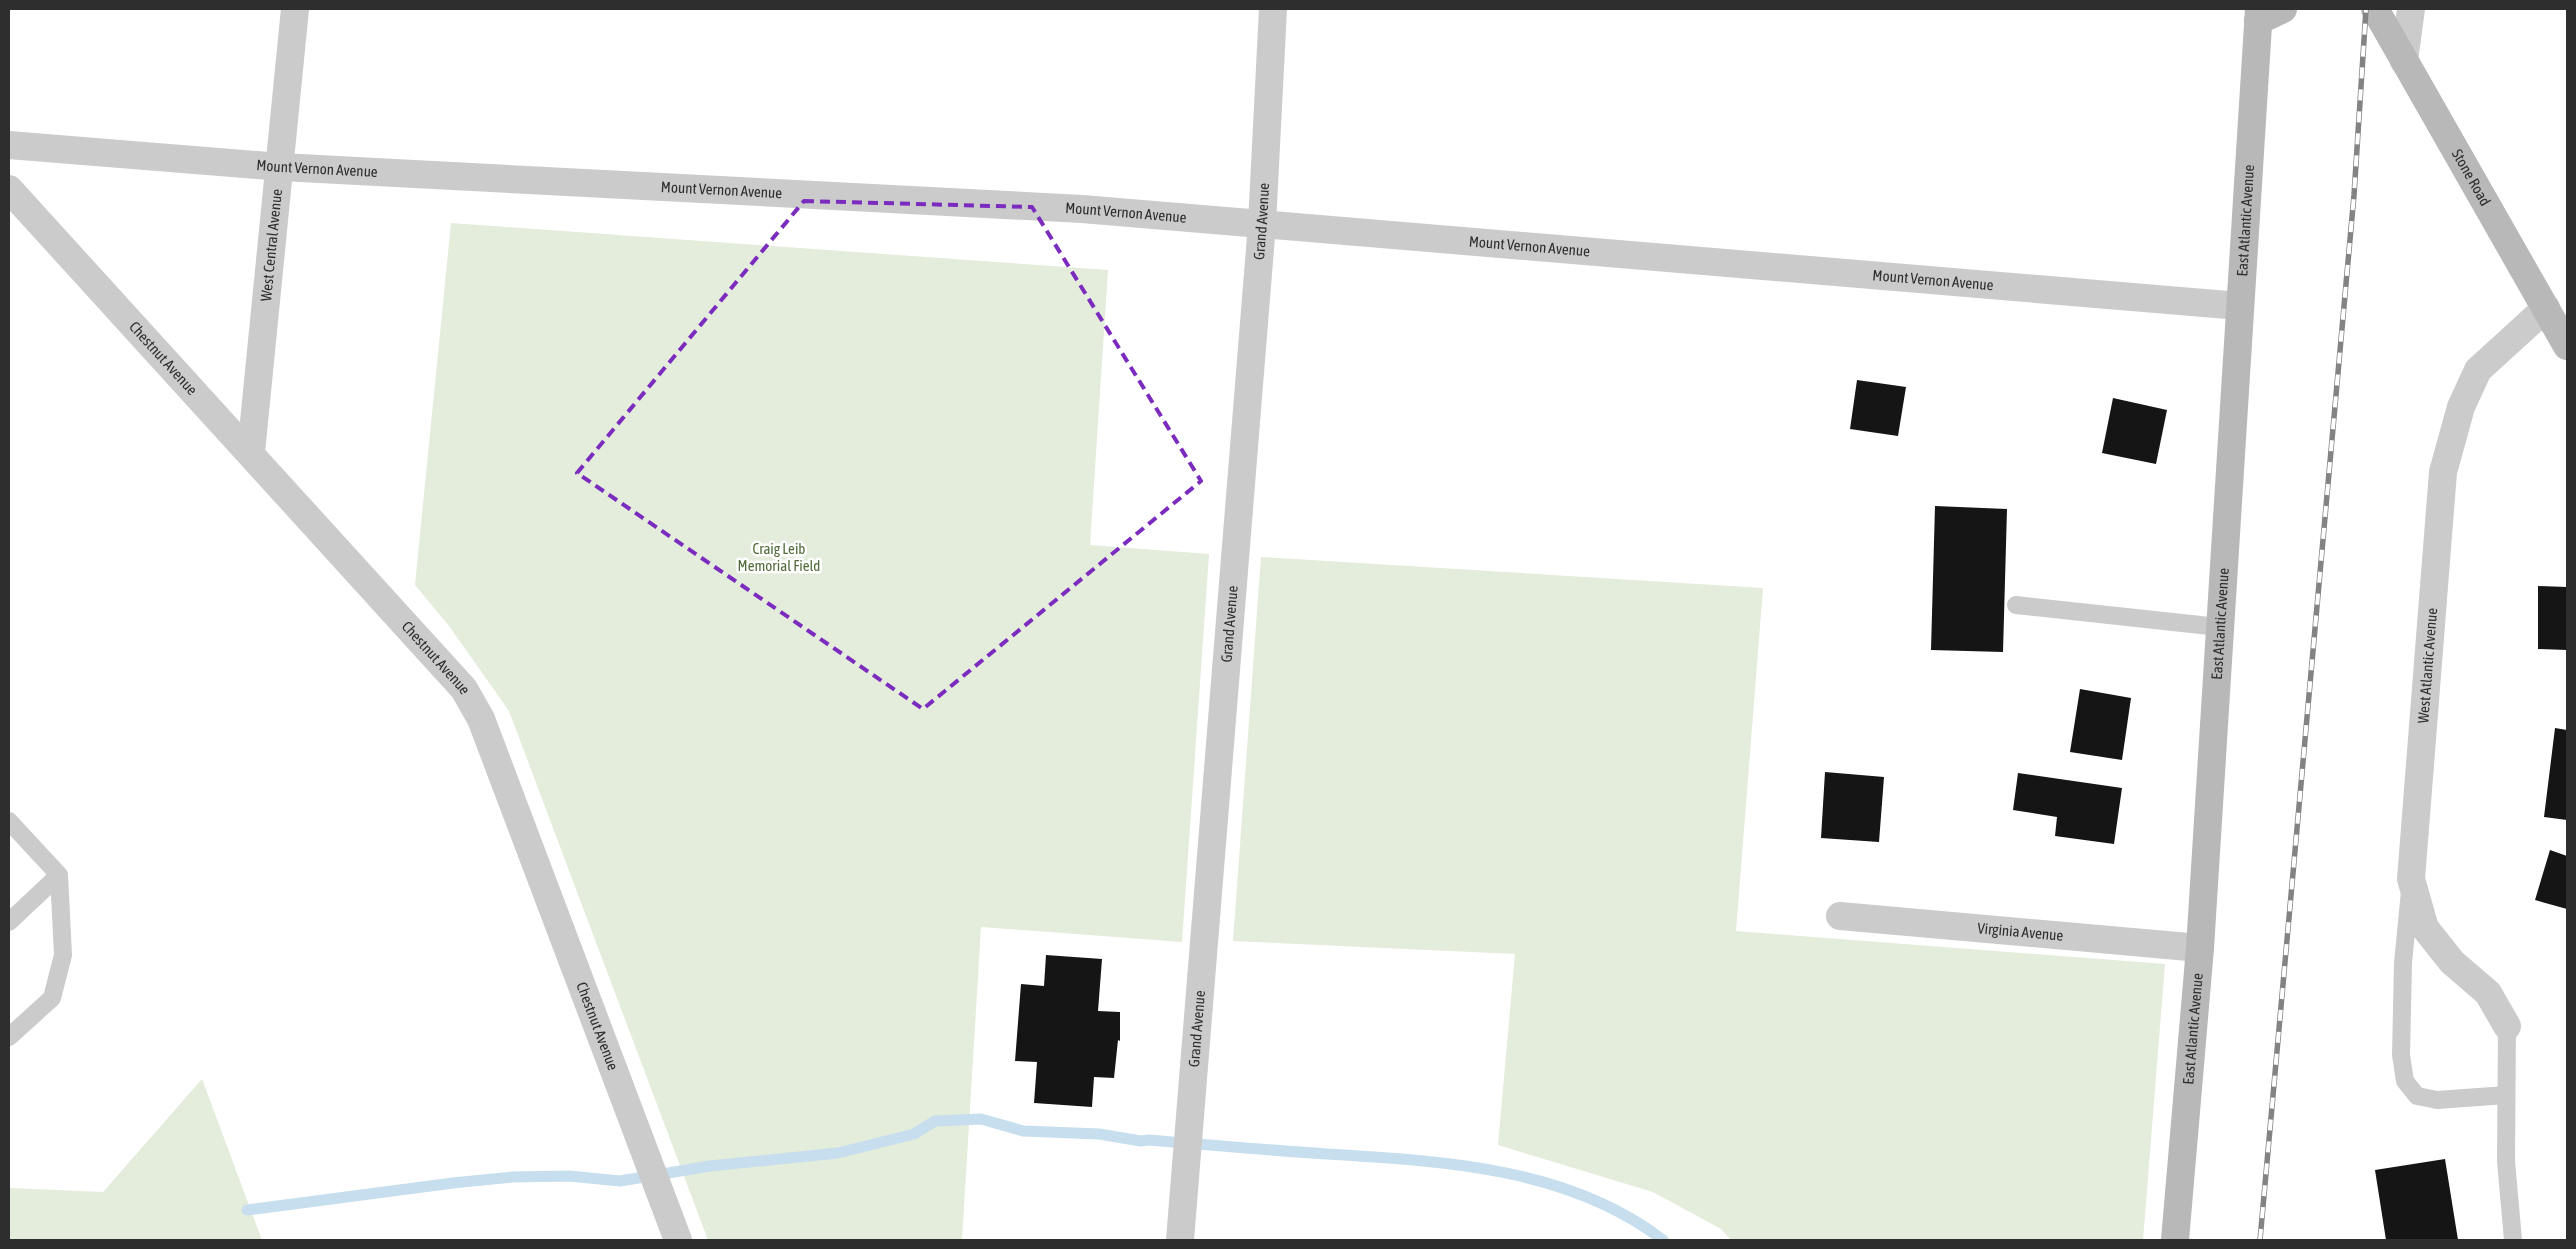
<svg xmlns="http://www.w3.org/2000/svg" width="2576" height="1249" viewBox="0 0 2576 1249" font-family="'Asap Condensed',sans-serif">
<rect width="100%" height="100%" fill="#fff"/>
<path fill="#e4ecdb" d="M 451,223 L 1108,270 L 1090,545 L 1209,554 L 1182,942 L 981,927 L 962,1240 L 708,1240 L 509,711 L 449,626 L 415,585 Z
M 1261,557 L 1763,588 L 1736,931 L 2165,964 L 2143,1240 L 1731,1240 L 1721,1229 L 1653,1192 L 1498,1145 L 1515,954 L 1233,941 Z
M 202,1079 L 262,1240 L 9,1240 L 9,1188 L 103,1192 Z"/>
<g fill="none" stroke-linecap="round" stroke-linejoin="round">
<path stroke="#c6deed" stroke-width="11" d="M 247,1210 L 453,1183 L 513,1177 L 569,1176 L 620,1181 L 710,1166 L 838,1153 L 914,1134 L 935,1121 L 981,1119 L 1023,1131 L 1099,1134 L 1141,1141 L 1149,1140 C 1208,1145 1267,1150 1327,1154 C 1442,1161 1568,1167 1663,1240"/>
</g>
<path fill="#151515" d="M 1857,380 L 1906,387 L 1898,436 L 1850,429 Z
M 2113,398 L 2167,410 L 2156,464 L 2102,453 Z
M 1935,506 L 2007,509 L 2003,652 L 1931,650 Z
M 2538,586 L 2567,587 L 2567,650 L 2538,649 Z
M 2080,689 L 2131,698 L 2122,760 L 2070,752 Z
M 2555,728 L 2567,730 L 2567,820 L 2544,817 Z
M 1825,772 L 1884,777 L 1879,842 L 1821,838 Z
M 2018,773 L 2122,788 L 2114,844 L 2055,836 L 2057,817 L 2013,810 Z
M 2550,850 L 2567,856 L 2567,909 L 2535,900 Z
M 1046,955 L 1102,959 L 1098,1011 L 1120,1012 L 1120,1041 L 1118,1040 L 1114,1078 L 1094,1077 L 1092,1107 L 1034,1103 L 1037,1062 L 1015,1061 L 1021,984 L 1044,986 Z
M 2445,1159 L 2458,1240 L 2386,1240 L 2375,1170 Z"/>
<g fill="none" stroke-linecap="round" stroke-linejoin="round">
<path stroke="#cbcbcb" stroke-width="18" d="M 2016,605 L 2219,627
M 9,821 L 59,875 L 63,955 L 52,998 L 9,1037
M 2410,891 L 2403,963 L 2401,1055 L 2405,1081 L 2417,1096 L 2437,1100 L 2506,1095
M 9,922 L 59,875
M 2507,1026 L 2506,1161 L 2513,1240"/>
<g stroke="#cbcbcb" stroke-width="28">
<path d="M 2404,61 L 2411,9"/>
<path id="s1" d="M 9,145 L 281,167 L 1082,209 L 2240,306"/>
<path id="s2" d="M 9,189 L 464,689 L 481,719 L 678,1240"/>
<path id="s3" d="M 251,452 L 295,9"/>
<path id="s4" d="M 1840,916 L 2200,948"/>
<path id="s5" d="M 2507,1026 L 2488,993 L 2452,962 L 2425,928 L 2411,879 L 2443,472 L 2461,407 L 2478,370 L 2546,308"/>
<path id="s6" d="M 1180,1240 L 1262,224 L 1273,9"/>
</g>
<g stroke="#b8b8b8" stroke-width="28">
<path id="s7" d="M 2375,9 L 2567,346"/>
<path d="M 2258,21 L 2283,9"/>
<path id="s8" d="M 2175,1240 L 2200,948 L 2259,9"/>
</g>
<defs>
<path id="rail" d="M 2260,1240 L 2354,195 L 2366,9"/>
</defs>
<use href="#rail" stroke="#838383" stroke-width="5.5"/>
<use href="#rail" stroke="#fff" stroke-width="4" stroke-dasharray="11" stroke-linecap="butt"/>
</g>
<path fill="none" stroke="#7b2cbf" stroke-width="4" stroke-dasharray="10 6" stroke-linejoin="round" d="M 804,201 L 1032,207 L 1201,481 L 923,709 L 577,473 Z"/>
<g text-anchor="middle" stroke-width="5" stroke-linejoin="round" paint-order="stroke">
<g font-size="15" fill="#2e2e2e" stroke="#fff">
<text dy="5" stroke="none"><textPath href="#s1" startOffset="309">Mount Vernon Avenue</textPath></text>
<text dy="5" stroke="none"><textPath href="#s7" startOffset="194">Stone Road</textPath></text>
<text dy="5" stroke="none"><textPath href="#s1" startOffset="714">Mount Vernon Avenue</textPath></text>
<text dy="5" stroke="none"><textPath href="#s1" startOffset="1119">Mount Vernon Avenue</textPath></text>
<text dy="5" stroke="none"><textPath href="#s6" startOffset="1022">Grand Avenue</textPath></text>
<text dy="5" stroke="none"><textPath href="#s8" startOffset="1022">East Atlantic Avenue</textPath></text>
<text dy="5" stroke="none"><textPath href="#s3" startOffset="208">West Central Avenue</textPath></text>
<text dy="5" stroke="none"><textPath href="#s1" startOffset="1524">Mount Vernon Avenue</textPath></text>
<text dy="5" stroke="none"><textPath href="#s1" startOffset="1929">Mount Vernon Avenue</textPath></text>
<text dy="5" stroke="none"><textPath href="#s2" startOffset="229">Chestnut Avenue</textPath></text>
<text dy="5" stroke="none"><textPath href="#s6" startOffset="618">Grand Avenue</textPath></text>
<text dy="5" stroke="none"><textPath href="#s8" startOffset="618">East Atlantic Avenue</textPath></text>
<text dy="5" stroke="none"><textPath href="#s2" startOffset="634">Chestnut Avenue</textPath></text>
<text dy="5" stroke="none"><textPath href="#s5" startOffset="394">West Atlantic Avenue</textPath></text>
<text dy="5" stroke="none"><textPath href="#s4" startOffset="181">Virginia Avenue</textPath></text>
<text dy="5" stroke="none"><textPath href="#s2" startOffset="1039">Chestnut Avenue</textPath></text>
<text dy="5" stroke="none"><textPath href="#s6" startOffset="212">Grand Avenue</textPath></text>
<text dy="5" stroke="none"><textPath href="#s8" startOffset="212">East Atlantic Avenue</textPath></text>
</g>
<g font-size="15" fill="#516c39" stroke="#fff">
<text x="779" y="554">Craig Leib<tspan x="779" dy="17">Memorial Field</tspan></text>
</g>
</g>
<rect width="2576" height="1249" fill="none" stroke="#2e2e2e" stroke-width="20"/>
</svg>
